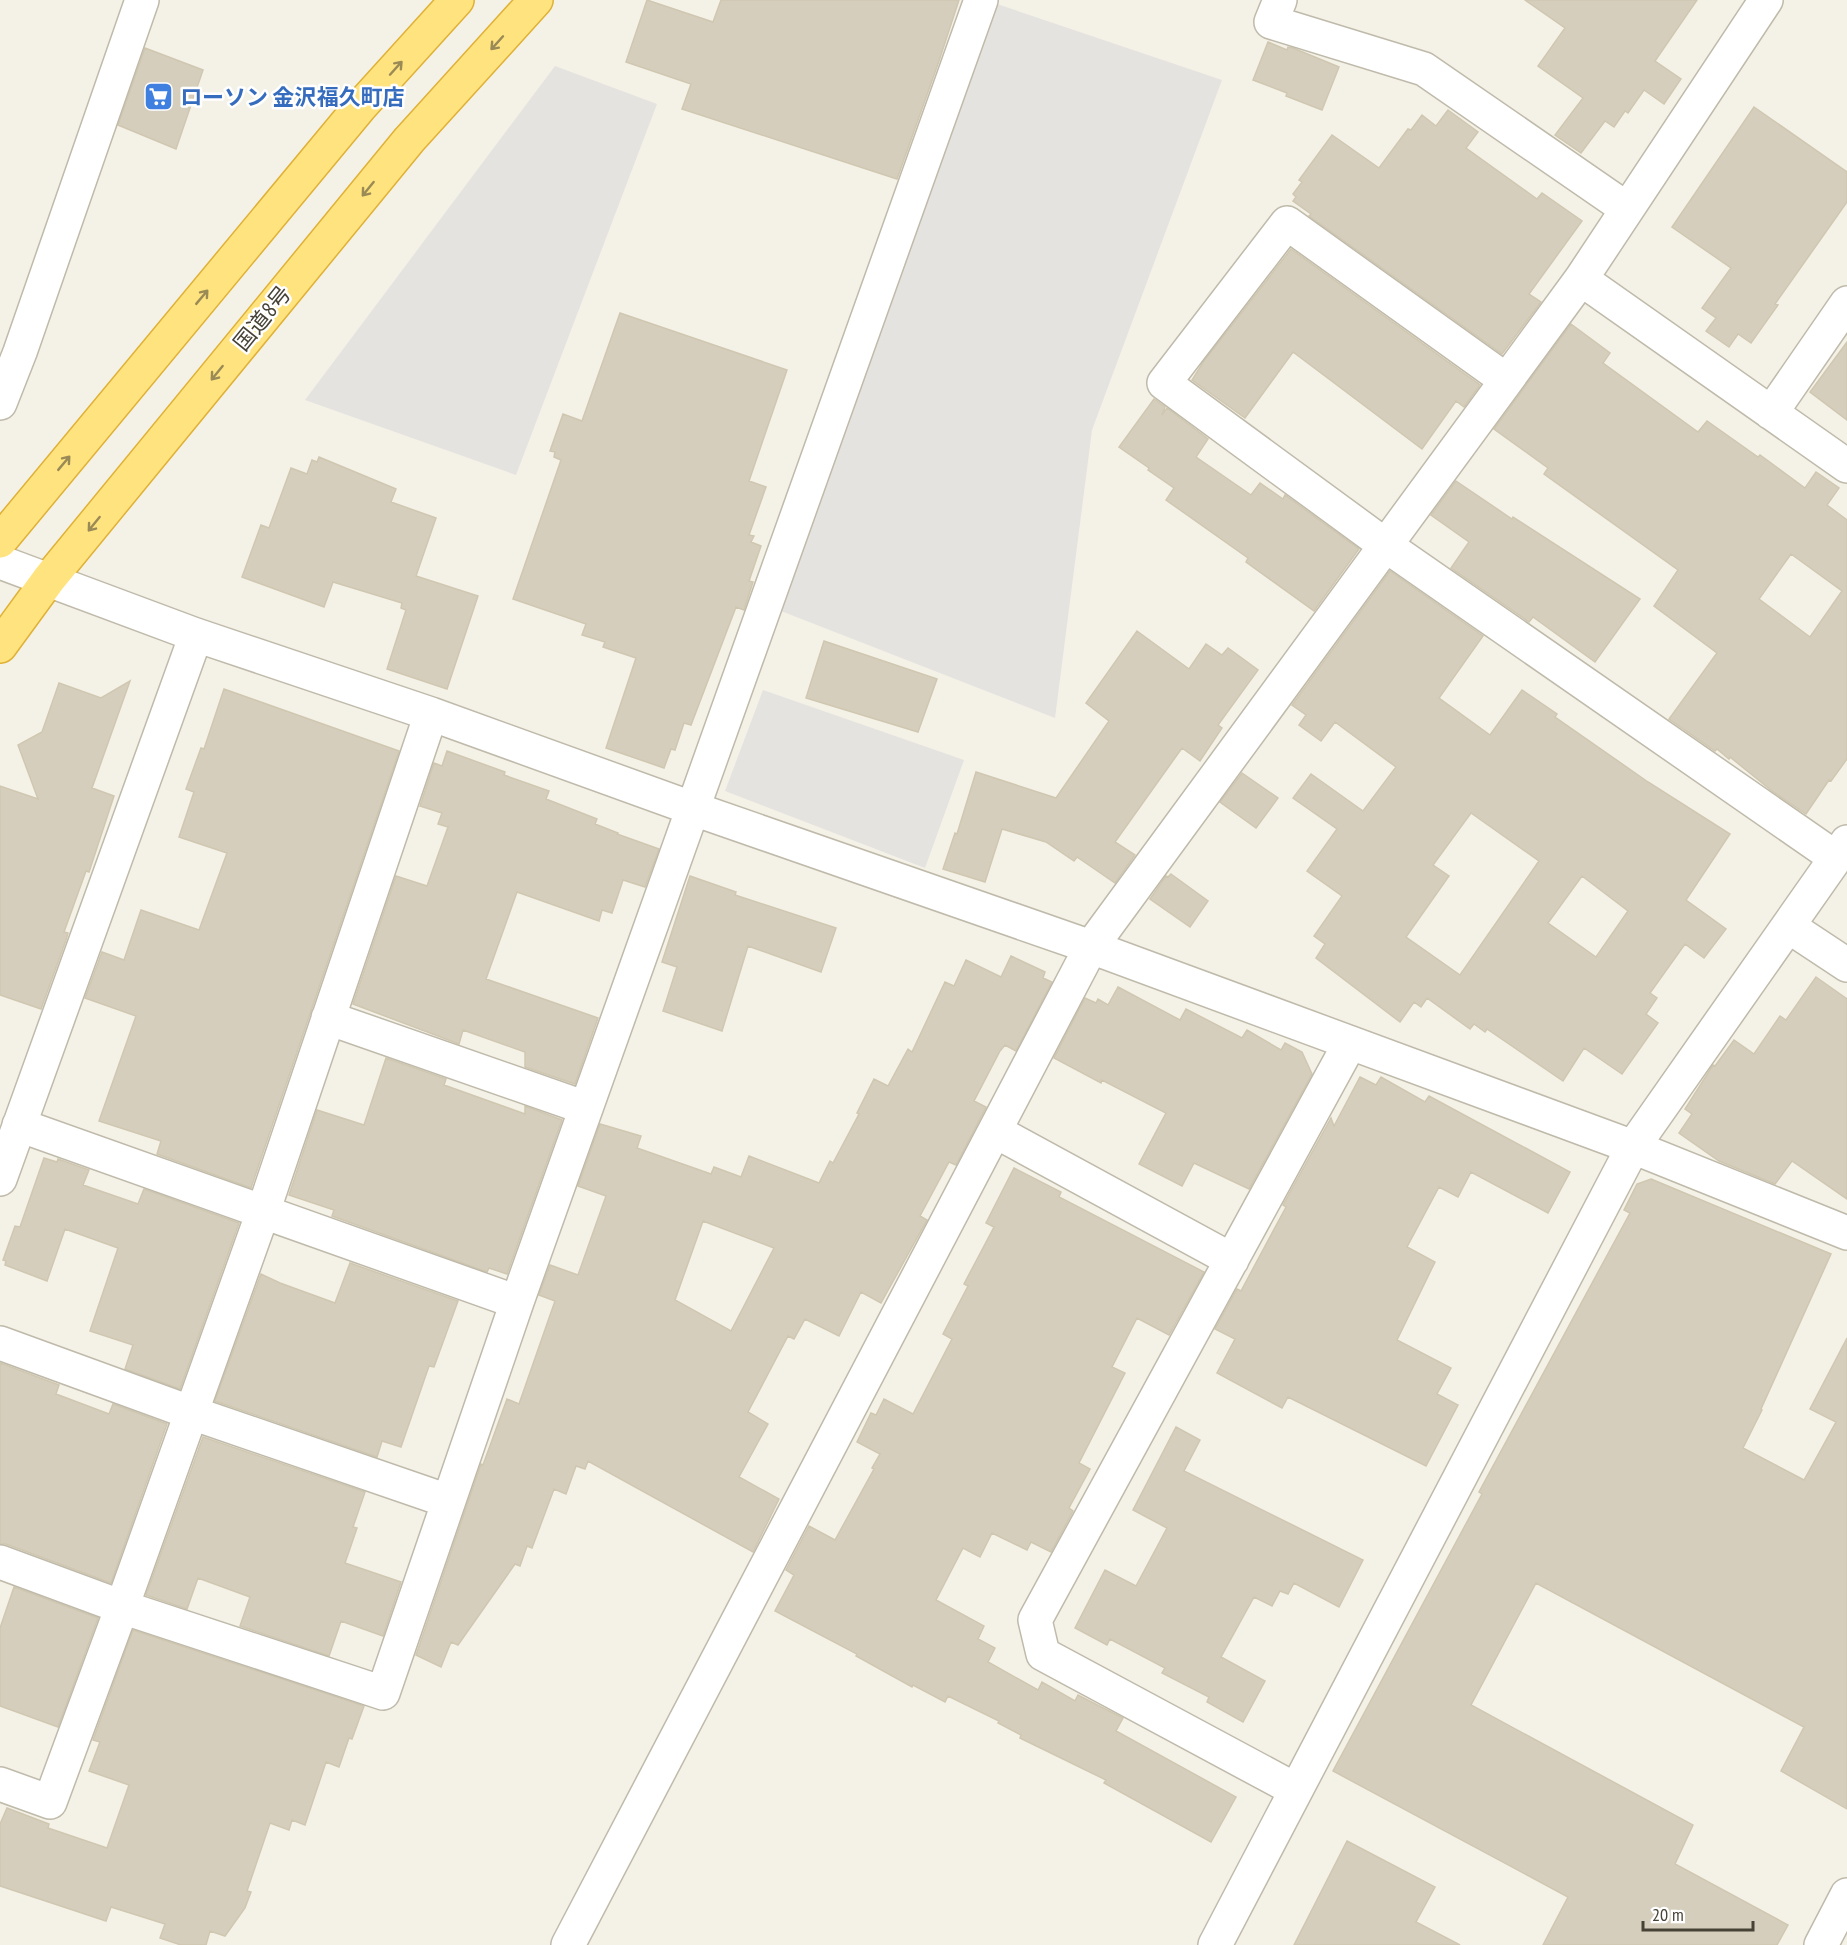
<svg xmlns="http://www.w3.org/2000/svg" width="1847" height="1945" viewBox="0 0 1847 1945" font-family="'PT Sans Narrow','Noto Sans JP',sans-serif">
<rect width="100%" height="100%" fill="#f4f1e7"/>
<path fill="#e5e3df" d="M 994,3 L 1222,80 L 1092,430 L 1055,718 L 781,611 Z
M 555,66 L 657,104 L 516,475 L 305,400 Z
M 763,690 L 964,760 L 925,868 L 725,791 Z"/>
<path fill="#d6cebd" stroke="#d0c7b0" stroke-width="1.5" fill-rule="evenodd" d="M 647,0 L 713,22 L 721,0 L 959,0 L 939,61 L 897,179 L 682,109 L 691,84 L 626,62 Z
M 1525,0 L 1697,0 L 1655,61 L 1681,79 L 1664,104 L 1644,90 L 1628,113 L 1625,111 L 1614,127 L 1605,121 L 1581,153 L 1555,135 L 1583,98 L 1538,66 L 1565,28 Z
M 1268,42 L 1287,50 L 1288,47 L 1293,48 L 1339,67 L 1322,110 L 1286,96 L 1287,93 L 1253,80 Z
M 145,48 L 203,70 L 176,149 L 118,125 Z
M 1754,107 L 1847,172 L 1847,202 L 1775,304 L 1778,305 L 1751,343 L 1738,334 L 1729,347 L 1706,331 L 1716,318 L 1702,308 L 1731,268 L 1672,227 Z
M 1448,110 L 1478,132 L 1466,148 L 1537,199 L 1542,193 L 1582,221 L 1529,294 L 1541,302 L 1502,354 L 1309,216 L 1311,214 L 1293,201 L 1296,197 L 1293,194 L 1302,182 L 1299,180 L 1332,135 L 1379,168 L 1408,129 L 1411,130 L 1422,115 L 1436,126 Z
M 1291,249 L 1480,385 L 1464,407 L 1456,401 L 1422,449 L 1293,352 L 1245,418 L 1192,380 L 1204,361 Z
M 620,313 L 787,370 L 749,481 L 766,487 L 749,535 L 754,536 L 751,542 L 761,546 L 749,581 L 753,582 L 744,610 L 736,607 L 691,725 L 684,723 L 675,750 L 671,749 L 664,768 L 606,748 L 636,658 L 603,647 L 605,642 L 582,635 L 586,624 L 513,599 L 561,460 L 554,457 L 555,452 L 550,451 L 563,414 L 582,421 Z
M 1571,324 L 1610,353 L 1603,363 L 1698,432 L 1707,421 L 1758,457 L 1760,455 L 1805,488 L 1816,472 L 1839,488 L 1827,505 L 1847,520 L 1847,759 L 1831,781 L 1829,780 L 1806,814 L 1772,791 L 1730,757 L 1729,759 L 1717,749 L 1715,751 L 1669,719 L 1717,653 L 1654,606 L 1678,570 L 1544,474 L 1548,468 L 1494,429 ZM 1791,554 L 1842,591 L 1810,637 L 1759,599 Z
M 1847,342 L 1847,420 L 1810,392 Z
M 1154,399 L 1165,407 L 1162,415 L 1167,408 L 1208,439 L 1196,457 L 1251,495 L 1260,483 L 1283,499 L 1285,495 L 1359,549 L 1314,611 L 1246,562 L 1248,558 L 1166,500 L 1174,488 L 1148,470 L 1149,468 L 1119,447 Z
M 319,457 L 396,489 L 391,502 L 436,518 L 416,576 L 478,596 L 447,689 L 387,669 L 406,610 L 401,608 L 402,603 L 333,582 L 324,607 L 242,577 L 261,525 L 269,528 L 291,468 L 307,474 L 312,460 L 317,462 Z
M 1456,481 L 1512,519 L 1513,517 L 1640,599 L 1595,662 L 1533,617 L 1529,622 L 1451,568 L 1469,542 L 1431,515 Z
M 1390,571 L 1483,636 L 1439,698 L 1490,735 L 1522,690 L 1557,714 L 1555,717 L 1648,782 L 1730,834 L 1686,900 L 1726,929 L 1704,958 L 1685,944 L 1650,993 L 1657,998 L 1646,1014 L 1658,1023 L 1622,1074 L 1584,1048 L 1563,1081 L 1487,1029 L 1485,1032 L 1474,1024 L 1470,1029 L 1427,998 L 1421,1007 L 1414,1002 L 1400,1022 L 1316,958 L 1325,944 L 1314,936 L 1342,896 L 1307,871 L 1337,829 L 1293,798 L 1311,774 L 1363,811 L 1396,767 L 1335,722 L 1321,741 L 1299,725 L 1306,715 L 1292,705 ZM 1471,813 L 1539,861 L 1460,975 L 1406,937 L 1449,876 L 1433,865 ZM 1582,876 L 1628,911 L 1596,957 L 1548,923 Z
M 1137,631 L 1189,669 L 1206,644 L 1222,655 L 1228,648 L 1258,670 L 1218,725 L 1222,728 L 1200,761 L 1182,748 L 1115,842 L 1135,855 L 1115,883 L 1077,857 L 1074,861 L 1046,842 L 1002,829 L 985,882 L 943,869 L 955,833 L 957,834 L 976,772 L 1056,798 L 1109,721 L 1086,703 Z
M 824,641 L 937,679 L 918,732 L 806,698 Z
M 130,681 L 92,788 L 114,796 L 89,872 L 86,871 L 64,932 L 68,933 L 66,940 L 41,1009 L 0,995 L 0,786 L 38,799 L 18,745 L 42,732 L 59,683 L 101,698 Z
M 224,689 L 399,751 L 251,1188 L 157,1154 L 161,1141 L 99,1121 L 136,1016 L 85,998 L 102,952 L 124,960 L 141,910 L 199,930 L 227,853 L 179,837 L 194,792 L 186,789 L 201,748 L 204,749 Z
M 447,751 L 505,772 L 504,775 L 549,791 L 546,799 L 597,819 L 595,824 L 618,833 L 617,834 L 659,849 L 645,887 L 623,880 L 612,913 L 602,910 L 599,921 L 517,892 L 486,979 L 598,1018 L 575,1084 L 525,1067 L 525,1052 L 463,1030 L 459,1044 L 353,1004 L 396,876 L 427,886 L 448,827 L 438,824 L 442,813 L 420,806 L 434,763 L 442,766 Z
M 1242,773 L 1278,798 L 1256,828 L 1220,802 Z
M 1171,874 L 1208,901 L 1190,927 L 1150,899 L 1166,876 L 1168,877 Z
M 690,876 L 736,892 L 735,895 L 836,928 L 821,972 L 748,946 L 722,1031 L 663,1011 L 677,967 L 662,962 Z
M 1011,956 L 1045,972 L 1043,978 L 1052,982 L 1016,1051 L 1005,1045 L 1000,1051 L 974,1101 L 986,1107 L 956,1165 L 949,1162 L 920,1216 L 927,1220 L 881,1303 L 861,1292 L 839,1336 L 805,1319 L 794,1339 L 788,1336 L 748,1412 L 768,1424 L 739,1477 L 779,1499 L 753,1552 L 588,1461 L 585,1469 L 576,1466 L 566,1494 L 554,1489 L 532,1548 L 527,1546 L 520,1566 L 515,1564 L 458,1645 L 451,1642 L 441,1667 L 416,1655 L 481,1464 L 483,1465 L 507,1399 L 519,1404 L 555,1301 L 539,1295 L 550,1265 L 578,1275 L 606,1196 L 578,1186 L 600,1124 L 641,1136 L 637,1148 L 711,1174 L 714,1167 L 741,1177 L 749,1156 L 819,1183 L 830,1161 L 833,1163 L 859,1114 L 857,1113 L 874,1079 L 888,1086 L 908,1049 L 912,1052 L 945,982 L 954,986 L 966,960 L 1001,977 ZM 703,1221 L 774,1248 L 731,1331 L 675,1300 Z
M 1816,977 L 1847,999 L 1847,1199 L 1792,1161 L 1775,1184 L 1719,1161 L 1679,1133 L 1692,1114 L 1685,1109 L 1713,1065 L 1715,1066 L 1734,1040 L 1754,1054 L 1780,1016 L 1786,1020 Z
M 1118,987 L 1180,1020 L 1186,1009 L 1242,1038 L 1247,1030 L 1281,1050 L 1285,1043 L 1302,1052 L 1312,1074 L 1249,1189 L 1194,1163 L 1182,1186 L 1139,1164 L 1166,1113 L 1102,1080 L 1101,1083 L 1054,1058 L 1085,998 L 1096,1003 L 1098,999 L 1108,1005 Z
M 386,1058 L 446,1079 L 444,1085 L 525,1114 L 525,1106 L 562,1120 L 507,1274 L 489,1268 L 487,1272 L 332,1216 L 334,1210 L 289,1195 L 317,1110 L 364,1125 Z
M 1360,1077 L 1376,1085 L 1381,1077 L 1425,1102 L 1429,1096 L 1570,1172 L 1548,1213 L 1471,1172 L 1458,1197 L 1439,1187 L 1407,1247 L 1435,1262 L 1397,1340 L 1451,1368 L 1437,1394 L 1458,1405 L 1426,1466 L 1288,1397 L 1282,1408 L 1217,1373 L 1235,1339 L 1215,1329 L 1237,1289 L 1241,1291 L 1286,1207 L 1283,1205 L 1331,1118 L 1334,1126 Z
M 44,1158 L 57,1162 L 58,1159 L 89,1170 L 83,1185 L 138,1204 L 144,1189 L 239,1223 L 180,1389 L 125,1369 L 133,1345 L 90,1331 L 118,1248 L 65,1229 L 47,1281 L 5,1265 L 6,1261 L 3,1260 L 15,1226 L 20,1227 Z
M 1014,1168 L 1061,1192 L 1059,1197 L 1204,1272 L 1169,1335 L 1137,1318 L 1112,1367 L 1125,1373 L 1079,1463 L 1090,1469 L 1069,1508 L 1073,1511 L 1051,1552 L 1031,1542 L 1027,1550 L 992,1533 L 980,1557 L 963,1548 L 936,1600 L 984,1626 L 978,1639 L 995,1648 L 988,1662 L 1038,1690 L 1042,1682 L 1075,1701 L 1078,1695 L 1123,1718 L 1116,1731 L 1236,1797 L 1211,1842 L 1104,1783 L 1106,1780 L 1020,1738 L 1021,1735 L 998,1723 L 999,1721 L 948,1696 L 945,1702 L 913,1685 L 912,1687 L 856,1656 L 857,1654 L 775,1611 L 794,1575 L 786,1570 L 809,1526 L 835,1540 L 874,1469 L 872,1468 L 880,1454 L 857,1442 L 871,1413 L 876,1415 L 884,1399 L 913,1414 L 952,1339 L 943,1334 L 968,1286 L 964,1284 L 994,1227 L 986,1223 Z
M 1651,1179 L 1831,1254 L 1761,1409 L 1762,1410 L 1743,1448 L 1804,1480 L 1836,1422 L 1810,1409 L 1847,1338 L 1847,1809 L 1781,1771 L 1804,1727 L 1536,1583 L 1471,1705 L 1693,1825 L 1675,1864 L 1788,1925 L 1777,1945 L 1543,1945 L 1568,1897 L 1333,1771 L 1482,1494 L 1479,1492 L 1630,1213 L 1624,1210 L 1637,1184 Z
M 350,1263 L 458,1301 L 434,1367 L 429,1366 L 401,1447 L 382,1441 L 377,1457 L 215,1401 L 261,1274 L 280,1283 L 335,1303 Z
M 0,1363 L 59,1385 L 56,1394 L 109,1414 L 113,1404 L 167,1424 L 111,1583 L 6,1544 L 0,1544 Z
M 1176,1427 L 1200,1440 L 1184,1471 L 1363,1560 L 1339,1607 L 1294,1583 L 1288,1594 L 1280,1591 L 1272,1606 L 1254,1597 L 1221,1657 L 1265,1681 L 1243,1722 L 1207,1702 L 1209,1697 L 1162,1673 L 1165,1668 L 1110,1639 L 1107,1645 L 1075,1628 L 1105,1570 L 1136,1586 L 1167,1528 L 1133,1510 Z
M 203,1437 L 365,1492 L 353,1527 L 357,1528 L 345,1563 L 401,1582 L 383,1636 L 341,1621 L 329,1656 L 240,1626 L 250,1597 L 198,1578 L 187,1609 L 146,1595 Z
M 14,1587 L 98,1618 L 58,1727 L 0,1706 L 0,1628 Z
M 133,1630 L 364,1706 L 352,1739 L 349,1738 L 339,1767 L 326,1762 L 305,1825 L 292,1820 L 289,1830 L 270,1823 L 247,1891 L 251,1892 L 245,1908 L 225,1936 L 210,1931 L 206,1945 L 181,1945 L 160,1938 L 165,1924 L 111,1907 L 106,1921 L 0,1886 L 0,1824 L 7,1808 L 49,1824 L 48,1828 L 107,1848 L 129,1785 L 89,1771 L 100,1742 L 93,1740 Z
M 1347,1841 L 1435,1887 L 1416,1922 L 1460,1945 L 1294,1945 Z"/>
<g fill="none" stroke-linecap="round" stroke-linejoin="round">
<defs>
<path id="minor" d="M 1280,0 L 1271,22 L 1424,69 L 1627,209
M 1581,279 L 1847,466
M 1506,380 L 1287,223 L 1164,383 L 1385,545 L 1836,858
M 0,403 L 20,352 L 142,0
M 1771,413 L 1847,303
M 0,562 L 196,635 L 431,714 L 694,809 L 1091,947 L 1633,1147 L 1847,842
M 1788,926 L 1847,965
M 328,1018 L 586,1108
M 19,1125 L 517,1302
M 995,1131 L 1232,1260
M 0,1179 L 196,635
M 0,1343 L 192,1413 L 448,1501
M 0,1562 L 122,1607 L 383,1693 L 517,1302 L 981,0
M 0,1784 L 50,1802 L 122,1607 L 263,1212 L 431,714
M 1296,1790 L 1043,1654 L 1035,1620 L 1350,1043
M 568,1945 L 1091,947 L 1581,279 L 1766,0
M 1215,1945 L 1633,1147 L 1847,1233
M 1821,1945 L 1847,1895"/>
<path id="trunk" d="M 0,541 L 360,107 L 457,0
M 0,646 L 49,579 L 409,140 L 536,0"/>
</defs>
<use href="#minor" stroke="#bfbaaa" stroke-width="36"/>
<use href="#trunk" stroke="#dfb136" stroke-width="36"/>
<use href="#minor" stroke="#fff" stroke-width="33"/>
<use href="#trunk" stroke="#ffe37e" stroke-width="33"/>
</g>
<defs><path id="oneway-shaft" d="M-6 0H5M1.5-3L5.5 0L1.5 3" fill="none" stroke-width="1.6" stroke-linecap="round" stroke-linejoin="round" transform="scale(1.5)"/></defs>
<g stroke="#9a8a56">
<use href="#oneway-shaft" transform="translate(497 43) rotate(132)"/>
<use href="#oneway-shaft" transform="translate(396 68) rotate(-48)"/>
<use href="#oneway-shaft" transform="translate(368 189) rotate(129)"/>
<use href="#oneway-shaft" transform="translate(202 297) rotate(-50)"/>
<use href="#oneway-shaft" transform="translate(217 373) rotate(129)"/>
<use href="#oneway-shaft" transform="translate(64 463) rotate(-50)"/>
<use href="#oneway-shaft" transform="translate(94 524) rotate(129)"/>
</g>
<defs>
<symbol id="supermarket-square" viewBox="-11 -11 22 22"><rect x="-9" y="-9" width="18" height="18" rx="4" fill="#3f7fe0" stroke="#fff"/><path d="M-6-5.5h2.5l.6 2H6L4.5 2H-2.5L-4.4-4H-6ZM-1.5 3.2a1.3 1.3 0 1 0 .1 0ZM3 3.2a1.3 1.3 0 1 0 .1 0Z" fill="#fff"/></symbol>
</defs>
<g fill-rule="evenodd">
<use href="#supermarket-square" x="142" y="80" width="33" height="33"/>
</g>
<g text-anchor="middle" stroke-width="5" stroke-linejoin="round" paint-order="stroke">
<g font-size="22" font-weight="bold" fill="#366cbe" stroke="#fff" text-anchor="start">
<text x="180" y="105">ローソン 金沢福久町店</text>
</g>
<g font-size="22" fill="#474236" stroke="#fff">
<text transform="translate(262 318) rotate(-51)" y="8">国道8号</text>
</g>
</g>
<path d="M1643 1921v9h110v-9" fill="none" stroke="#474236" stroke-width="3"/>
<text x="1652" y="1921" font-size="18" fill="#474236" stroke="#ffffff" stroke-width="4.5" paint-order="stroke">20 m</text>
</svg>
